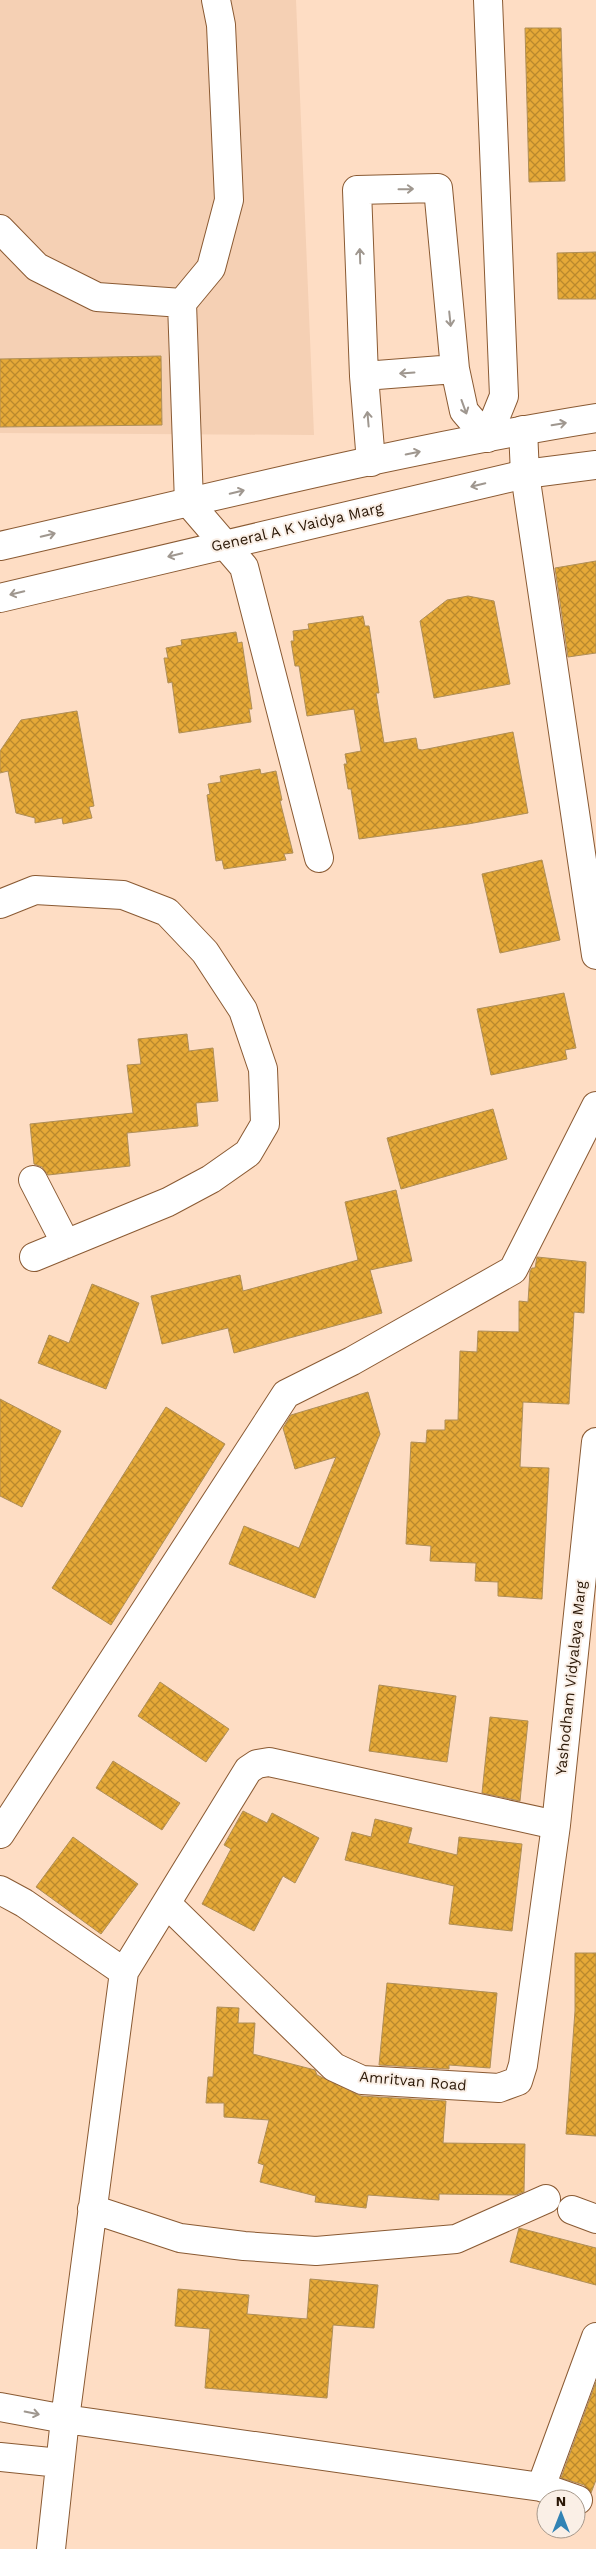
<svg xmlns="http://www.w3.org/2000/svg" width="596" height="2549" viewBox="0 0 596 2549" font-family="'Work Sans',sans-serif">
<defs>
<pattern id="building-cross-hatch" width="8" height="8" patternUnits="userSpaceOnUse" patternTransform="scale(1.25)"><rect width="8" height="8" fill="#e5a938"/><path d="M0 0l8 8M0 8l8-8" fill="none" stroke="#ba892d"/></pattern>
</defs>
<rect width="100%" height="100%" fill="#feddc4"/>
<path fill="#f5d0b4" d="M 0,0 L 296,0 L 314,435 L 0,433 Z"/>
<path fill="url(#building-cross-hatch)" stroke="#af8e57" d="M 525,28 L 561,28 L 565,181 L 529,182 Z
M 596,252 L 596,299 L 558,299 L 557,253 Z
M 161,356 L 162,425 L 0,427 L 0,359 Z
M 596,561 L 596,653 L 568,657 L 555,568 Z
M 468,596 L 494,601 L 510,684 L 434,698 L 420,621 L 447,600 Z
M 363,616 L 365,626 L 369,626 L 379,693 L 376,693 L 384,743 L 416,738 L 418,749 L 422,750 L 513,732 L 528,813 L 468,824 L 359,839 L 351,789 L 348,789 L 344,764 L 347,764 L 345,754 L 361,751 L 354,709 L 307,716 L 299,666 L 295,666 L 291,641 L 294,641 L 293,631 L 309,629 L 308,624 Z
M 236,632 L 238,643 L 242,642 L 252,709 L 249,709 L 251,722 L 179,733 L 172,682 L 168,683 L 164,658 L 168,658 L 166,648 L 182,645 L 181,640 Z
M 77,711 L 94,806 L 89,807 L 92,818 L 63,824 L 62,818 L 35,823 L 35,818 L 16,813 L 8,771 L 0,773 L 0,751 L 21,720 Z
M 260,769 L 261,774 L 276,771 L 282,800 L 280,801 L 293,853 L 284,854 L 286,860 L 224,869 L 222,860 L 216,861 L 207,795 L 210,794 L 208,784 L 221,782 L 220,776 Z
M 542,860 L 560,940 L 500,953 L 482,874 Z
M 564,993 L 576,1048 L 565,1050 L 567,1059 L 491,1075 L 477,1009 Z
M 187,1034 L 189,1051 L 213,1048 L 218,1101 L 196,1103 L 198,1126 L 127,1133 L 130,1166 L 48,1175 L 42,1167 L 34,1164 L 30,1124 L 133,1113 L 127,1065 L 141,1064 L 138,1039 Z
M 493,1109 L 507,1159 L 401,1189 L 387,1138 Z
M 396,1190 L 412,1261 L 370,1270 L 382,1313 L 234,1353 L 228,1328 L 162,1344 L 151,1296 L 240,1275 L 243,1291 L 358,1260 L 345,1202 Z
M 537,1257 L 586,1262 L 584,1313 L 574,1312 L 569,1404 L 523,1402 L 520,1467 L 549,1468 L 542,1599 L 498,1596 L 498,1582 L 475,1581 L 476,1563 L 430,1561 L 431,1546 L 406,1544 L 411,1442 L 426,1443 L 427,1430 L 445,1430 L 445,1420 L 458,1420 L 460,1351 L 477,1352 L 478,1331 L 519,1332 L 519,1301 L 528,1302 L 530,1271 L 532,1268 L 535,1268 Z
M 92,1284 L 139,1303 L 106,1389 L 38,1363 L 49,1335 L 69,1343 Z
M 368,1392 L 380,1434 L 315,1598 L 229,1564 L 244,1526 L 299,1548 L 336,1457 L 295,1469 L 283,1428 L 291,1415 Z
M 0,1399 L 61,1431 L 22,1507 L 0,1496 Z
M 166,1407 L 225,1444 L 111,1625 L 52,1588 Z
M 160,1682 L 229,1729 L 206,1762 L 138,1716 Z
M 379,1685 L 456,1696 L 447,1762 L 369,1751 Z
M 490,1717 L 528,1721 L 520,1801 L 482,1793 Z
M 113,1761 L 180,1803 L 162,1830 L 96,1788 Z
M 243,1811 L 267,1823 L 272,1813 L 319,1838 L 295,1883 L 283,1876 L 254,1931 L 202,1904 L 231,1849 L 224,1845 Z
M 375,1819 L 412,1828 L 408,1843 L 457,1855 L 459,1837 L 522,1844 L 512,1931 L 449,1924 L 454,1886 L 345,1860 L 352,1832 L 371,1837 Z
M 73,1837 L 138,1884 L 101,1934 L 36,1887 Z
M 575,1953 L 596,1953 L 596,2136 L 566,2134 L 575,2011 Z
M 387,1983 L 497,1993 L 490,2068 L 449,2065 L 449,2069 L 379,2065 Z
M 217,2007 L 239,2008 L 238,2023 L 255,2023 L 253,2054 L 315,2070 L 317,2075 L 361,2096 L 446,2101 L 443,2143 L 525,2144 L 524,2192 L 516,2195 L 439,2194 L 439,2200 L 368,2195 L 366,2208 L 315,2202 L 316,2196 L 260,2182 L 264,2165 L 258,2163 L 269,2120 L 224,2117 L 224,2103 L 206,2103 L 208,2077 L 213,2077 Z
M 519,2228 L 596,2248 L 596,2285 L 510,2262 Z
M 310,2279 L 378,2285 L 374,2328 L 333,2325 L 327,2398 L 205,2388 L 210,2329 L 175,2326 L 178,2289 L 249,2295 L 247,2314 L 307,2319 Z
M 596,2382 L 596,2480 L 591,2493 L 584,2485 L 561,2478 Z"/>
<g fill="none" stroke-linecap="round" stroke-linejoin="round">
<defs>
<path id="minor" d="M 216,0 L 221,25 L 229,200 L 211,268 L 182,303 L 189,503 L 244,567 L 319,858
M 0,229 L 37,267 L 97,297 L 182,303
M 455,369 L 364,376 L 357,190 L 438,188 L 455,369 L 464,411 L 487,438 L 504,396 L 488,0
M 364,376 L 371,462
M 523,430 L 525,474 L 596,955
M 0,904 L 35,890 L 123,895 L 167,912 L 205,952 L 243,1010 L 263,1069 L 265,1124 L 248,1153 L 211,1179 L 168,1202 L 34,1257
M 33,1180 L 66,1244
M 0,1834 L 286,1394 L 352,1361 L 513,1270 L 596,1106
M 0,1890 L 24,1903 L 124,1972
M 167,1904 L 334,2067 L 362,2080 L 499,2088 L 518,2081 L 523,2065 L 556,1825 L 596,1442
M 92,2209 L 180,2238 L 244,2246 L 316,2251 L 456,2239 L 546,2199
M 572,2210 L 596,2219
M 0,2407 L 65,2419 L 541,2487 L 596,2337
M 0,2457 L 60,2463
M 541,2487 L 578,2500
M 51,2549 L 65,2419 L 124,1972 L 248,1770 L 257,1764 L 269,1762 L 556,1825"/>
<path id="major" d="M 0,546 C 198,501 396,450 596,418
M 0,598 L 525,474 L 596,465"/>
</defs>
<use href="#minor" stroke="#8a5a33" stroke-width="30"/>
<use href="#major" stroke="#8a5a33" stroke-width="30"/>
<use href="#minor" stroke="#fff" stroke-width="28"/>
<use href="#major" stroke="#fff" stroke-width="28"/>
</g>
<defs><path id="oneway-shaft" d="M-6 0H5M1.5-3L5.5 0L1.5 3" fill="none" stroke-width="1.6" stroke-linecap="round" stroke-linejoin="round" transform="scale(1.25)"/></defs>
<g stroke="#9f978f">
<use href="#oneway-shaft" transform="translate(406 189) rotate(-1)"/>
<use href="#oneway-shaft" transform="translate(360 256) rotate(-92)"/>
<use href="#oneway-shaft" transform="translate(450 319) rotate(84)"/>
<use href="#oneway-shaft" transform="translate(407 373) rotate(176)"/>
<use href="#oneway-shaft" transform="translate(464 407) rotate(70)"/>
<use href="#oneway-shaft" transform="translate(368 419) rotate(-95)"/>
<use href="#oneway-shaft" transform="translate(559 424) rotate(-9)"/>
<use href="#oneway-shaft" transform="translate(413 453) rotate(-12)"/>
<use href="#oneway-shaft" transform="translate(478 485) rotate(167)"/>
<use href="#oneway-shaft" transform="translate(237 492) rotate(-13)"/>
<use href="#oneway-shaft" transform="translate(48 535) rotate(-13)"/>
<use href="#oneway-shaft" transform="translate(175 555) rotate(166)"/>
<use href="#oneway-shaft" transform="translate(17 593) rotate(166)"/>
<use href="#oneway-shaft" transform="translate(32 2413) rotate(11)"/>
</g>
<g text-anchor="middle" stroke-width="4" stroke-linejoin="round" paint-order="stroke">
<g font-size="15" fill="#2a1706" stroke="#faefe6">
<text transform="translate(297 527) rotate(-13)" y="5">General A K Vaidya Marg</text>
<text transform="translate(571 1678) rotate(-84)" y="5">Yashodham Vidyalaya Marg</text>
<text transform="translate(413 2081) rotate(5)" y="5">Amritvan Road</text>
</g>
</g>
<g transform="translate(561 2514)"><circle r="24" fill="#faefe6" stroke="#a7998c"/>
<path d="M0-4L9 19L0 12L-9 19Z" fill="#3283b4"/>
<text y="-8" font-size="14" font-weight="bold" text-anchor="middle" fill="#2a1706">N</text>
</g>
</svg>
